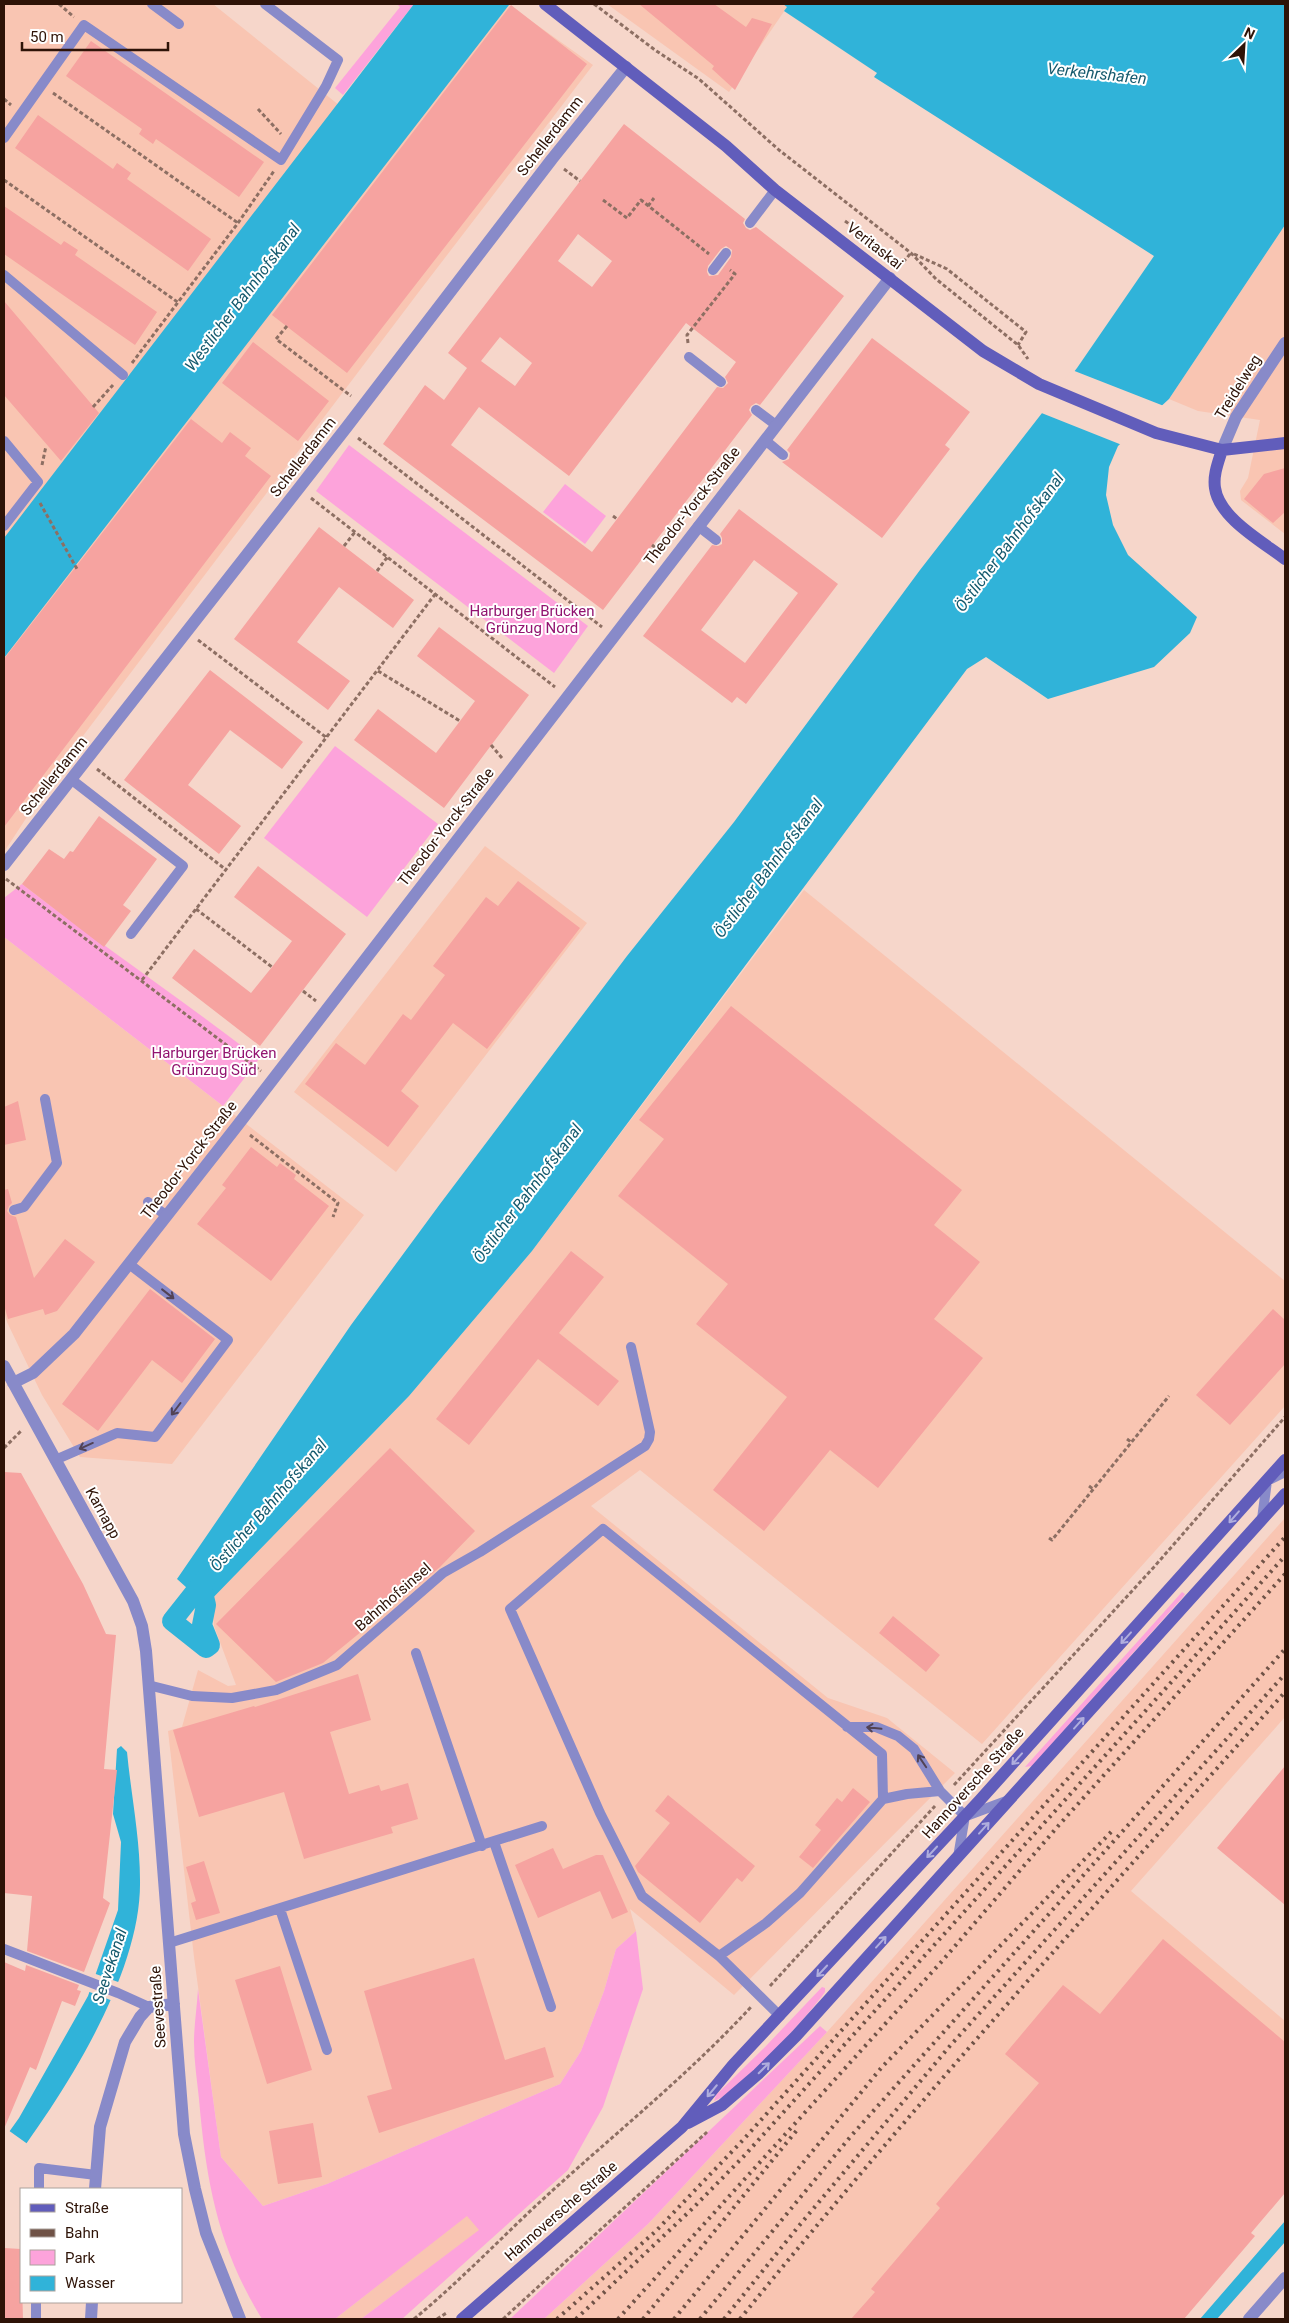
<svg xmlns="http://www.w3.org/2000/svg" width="1289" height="2323" viewBox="0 0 1289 2323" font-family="Roboto,sans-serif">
<rect width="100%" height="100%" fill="#f6d6ca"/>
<path fill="#f9c5b2" d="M 4,4 L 213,4 L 395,150 L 509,5 L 593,65 L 421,289 L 61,765 L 4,852 Z
M 607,4 L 783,4 L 787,7 L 729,92 Z
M 1285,225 L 1285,534 L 1241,500 L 1240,491 L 1248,478 L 1260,420 L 1198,411 L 1169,399 Z
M 485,846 L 587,923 L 396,1172 L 294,1092 Z
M 804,890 L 1285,1281 L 1285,1406 L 982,1744 L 640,1470 L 591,1506 L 828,1698 L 887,1718 L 955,1773 L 734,1995 L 630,1909 L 636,1931 L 616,1949 L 604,1991 L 581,2051 L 560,2084 L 327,2184 L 263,2206 L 221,2157 L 194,1957 L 168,1731 L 182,1727 L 198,1670 L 228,1686 L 236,1685 L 214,1626 L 213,1617 L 206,1605 L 409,1396 L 532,1251 Z
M 4,937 L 364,1215 L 172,1464 L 80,1457 L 42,1395 L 7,1322 L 4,1312 Z
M 1285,1518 L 1285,1717 L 1131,1891 L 1285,2021 L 1285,2184 L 1172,2319 L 544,2319 L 648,2224 L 827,2032 Z
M 467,2215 L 480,2230 L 361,2319 L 335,2319 Z"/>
<path fill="#fda3db" d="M 397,4 L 414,4 L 343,95 L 335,88 L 400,7 Z
M 349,445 L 588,626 L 554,673 L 316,491 Z
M 565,484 L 606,516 L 585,544 L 543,512 Z
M 335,746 L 438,824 L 367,917 L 264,838 Z
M 22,884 C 100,944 181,999 259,1059 L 223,1106 L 4,937 L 4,898 Z
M 1182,1592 L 1185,1594 L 1183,1597 L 1032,1766 L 1025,1767 Z
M 636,1931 L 643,1989 L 603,2107 L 568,2170 L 402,2319 L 361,2319 L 479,2230 L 467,2216 L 335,2319 L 262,2319 C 218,2248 206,2181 199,2099 C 197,2080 194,2061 194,2042 C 194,2025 197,2007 198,1989 L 221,2157 L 263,2206 L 327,2184 L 560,2084 L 581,2051 L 604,1991 L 616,1949 Z
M 822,1987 L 825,1988 L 825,1992 C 810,2014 736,2095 714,2101 L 716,2095 L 766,2046 Z
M 820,2026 L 827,2032 L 648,2224 L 544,2319 L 510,2319 Z"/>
<path fill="#30b3d9" d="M 414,4 L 509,5 L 4,658 L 4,538 Z
M 783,4 L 1285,4 L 1285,225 L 1169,399 L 1118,446 L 1109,467 L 1106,495 L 1113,525 L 1128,555 L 1197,617 L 1190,633 L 1154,667 L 1048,699 L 986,657 L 967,669 L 532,1251 L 409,1396 L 206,1605 L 177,1579 L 351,1325 L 440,1204 L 627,956 L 734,822 L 920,570 L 1077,368 L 1154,256 L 874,77 L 877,73 L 784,11 L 787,7 Z
M 121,1746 L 127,1752 C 131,1794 140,1838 140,1880 C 142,1976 60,2100 4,2174 L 4,2139 L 19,2118 L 88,1996 L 118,1910 L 121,1842 L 113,1814 L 117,1749 Z
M 1285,2221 L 1285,2242 L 1217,2319 L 1200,2319 Z"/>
<path fill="#f6d6ca" d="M 1072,370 L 1164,406 L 1122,445 L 1039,412 Z
M 93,1973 L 121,1983 L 113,2001 L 87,1991 Z
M 8,2130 L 29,2145 L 4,2177 L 4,2135 Z"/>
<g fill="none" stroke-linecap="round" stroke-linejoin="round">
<path stroke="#30b3d9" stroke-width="20" d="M 201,1584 L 206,1605 L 202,1625 L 210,1645 L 206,1648 L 172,1621 L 210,1573"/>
</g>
<path fill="#f6a3a0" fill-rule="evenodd" d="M 639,4 L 714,4 L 746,27 L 752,18 L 772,24 L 735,90 L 712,69 L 714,66 Z
M 511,5 L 587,64 L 347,373 L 272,315 Z
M 91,41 L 264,162 L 239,197 L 156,139 L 153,144 L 139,134 L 142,129 L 66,76 Z
M 38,115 L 113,169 L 117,163 L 131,173 L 127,179 L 211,239 L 188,271 L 15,148 Z
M 624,124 L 745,219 L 743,223 L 746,228 L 750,230 L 756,227 L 844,296 L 760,405 L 756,403 L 751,406 L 749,410 L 752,415 L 603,610 L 383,444 L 425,385 L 444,400 L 467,368 L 448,353 ZM 578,234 L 612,261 L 592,287 L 558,261 ZM 726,246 L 732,250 L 731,257 L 718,275 L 709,276 L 707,272 L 708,266 L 721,249 ZM 686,323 L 736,362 L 725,377 L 728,383 L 723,388 L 717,387 L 592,552 L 451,445 L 479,407 L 569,476 ZM 500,337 L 532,363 L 515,386 L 481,361 Z
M 4,206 L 61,245 L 64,241 L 78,250 L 75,255 L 157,312 L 135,345 L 4,254 Z
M 4,301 L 99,413 L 61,461 L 4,395 Z
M 872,338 L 970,412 L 945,445 L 950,449 L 882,538 L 782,462 L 789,459 L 790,453 L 787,450 Z
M 253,342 L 329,401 L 298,441 L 222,383 Z
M 191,419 L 222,443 L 230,432 L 251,448 L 245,456 L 271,476 L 4,827 L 4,659 Z
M 1285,468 L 1285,512 L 1273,523 L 1244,499 L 1264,474 Z
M 739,509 L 838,584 L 746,704 L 737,697 L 732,703 L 643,636 L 712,545 L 718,546 L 722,544 L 722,538 L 720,534 ZM 754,560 L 798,593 L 745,663 L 701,630 Z
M 319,527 L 414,600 L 393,628 L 339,587 L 297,642 L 350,681 L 328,710 L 234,639 Z
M 439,627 L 529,695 L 444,808 L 354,740 L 378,709 L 436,753 L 475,701 L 417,656 Z
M 210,670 L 303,742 L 282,769 L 230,730 L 188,785 L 241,826 L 219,854 L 124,780 Z
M 99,816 L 157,859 L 123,905 L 131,911 L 104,947 L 22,884 L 49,849 L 64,859 L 70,851 L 73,852 Z
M 258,866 L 346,934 L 260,1046 L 172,978 L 194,949 L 251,993 L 272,967 L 292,941 L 234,897 Z
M 518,881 L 580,928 L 487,1049 L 453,1023 L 401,1091 L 419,1106 L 388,1147 L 305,1084 L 336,1043 L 365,1065 L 403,1014 L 411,1020 L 445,975 L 433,966 L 486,897 L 498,906 Z
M 731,1006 L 962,1190 L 934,1225 L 980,1262 L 934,1319 L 983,1358 L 878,1488 L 830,1450 L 764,1531 L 713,1490 L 787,1397 L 696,1324 L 728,1284 L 618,1196 L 664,1139 L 639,1120 Z
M 18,1101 L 26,1140 L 4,1145 L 4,1107 Z
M 251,1147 L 277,1167 L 280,1163 L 296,1175 L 294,1179 L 329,1206 L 271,1281 L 197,1224 L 226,1188 L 222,1185 Z
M 8,1189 L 12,1203 L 9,1206 L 7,1211 L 10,1215 L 16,1217 L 34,1278 L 65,1239 L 95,1262 L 57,1311 L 45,1315 L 43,1309 L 8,1319 L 4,1305 L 4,1190 Z
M 571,1251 L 604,1277 L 559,1333 L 619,1381 L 598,1406 L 538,1359 L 469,1445 L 436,1419 Z
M 150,1289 L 215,1339 L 182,1383 L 152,1360 L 98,1431 L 62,1404 Z
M 1273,1309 L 1285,1320 L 1285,1364 L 1230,1425 L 1196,1395 Z
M 390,1448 L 475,1531 L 440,1567 L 323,1663 L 276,1682 L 216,1624 Z
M 4,1472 L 21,1473 L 83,1584 L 106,1634 L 116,1635 L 104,1769 L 117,1770 L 103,1898 L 110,1903 L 84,1972 L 27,1951 L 32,1896 L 4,1893 Z
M 893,1616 L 940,1655 L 926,1672 L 879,1633 Z
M 358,1674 L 371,1720 L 330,1732 L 349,1794 L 379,1785 L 381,1791 L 408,1783 L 418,1819 L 391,1827 L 393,1833 L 304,1859 L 284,1792 L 199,1817 L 173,1730 L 254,1706 L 255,1707 Z
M 1285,1766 L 1285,1905 L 1217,1848 Z
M 853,1788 L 870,1802 L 813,1868 L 799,1857 L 821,1830 L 815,1825 L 837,1798 L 842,1802 Z
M 668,1795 L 755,1866 L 742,1882 L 737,1878 L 700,1923 L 638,1872 L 635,1866 L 670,1823 L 655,1811 Z
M 553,1848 L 563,1869 L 596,1855 L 603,1855 L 628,1912 L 612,1919 L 600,1891 L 538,1918 L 515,1865 Z
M 204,1861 L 220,1913 L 196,1920 L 191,1903 L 196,1901 L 186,1867 Z
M 1163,1939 L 1285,2042 L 1285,2193 L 1251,2233 L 1255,2236 L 1184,2319 L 851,2319 L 875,2292 L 871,2289 L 940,2208 L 936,2204 L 1039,2083 L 1005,2054 L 1063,1985 L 1100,2014 Z
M 474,1958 L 505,2060 L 545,2047 L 554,2077 L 379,2133 L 367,2096 L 392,2089 L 364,1991 Z
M 4,1962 L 25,1971 L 26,1965 L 79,1985 L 77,1990 L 81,1991 L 75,2006 L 62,2001 L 36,2070 L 30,2067 L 4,2129 Z
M 280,1966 L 312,2070 L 267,2084 L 235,1980 Z
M 313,2123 L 322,2177 L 278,2184 L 269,2131 Z
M 4,2248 L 21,2249 L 23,2319 L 4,2319 Z"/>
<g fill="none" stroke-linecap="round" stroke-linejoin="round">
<path stroke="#8d6f63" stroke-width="3" stroke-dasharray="4 2.5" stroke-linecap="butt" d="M 59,4 L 74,17
M 594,4 L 655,50 L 699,79 L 779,150 L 911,253 L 936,279 L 1018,345 L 1028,359
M 53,93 L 238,223
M 4,99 L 11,105
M 258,109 L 281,134
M 564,169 L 580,181
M 4,180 L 179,303
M 603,200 L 627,218 L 641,200 L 709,254
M 648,206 L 654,198
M 845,221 L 863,234
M 914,254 L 947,269 L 1026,332 L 1018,345
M 899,267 L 911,253
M 287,326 L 276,339 L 351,396
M 688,343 L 687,335 L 735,274 L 730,270
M 132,363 L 238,223 L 274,171
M 93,407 L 113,385
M 358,438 L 602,627
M 42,465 L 46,446
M 311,498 L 555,687
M 40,503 L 77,569
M 613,516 L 617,519
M 652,545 L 661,552
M 344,546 L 355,532
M 377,571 L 388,556
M 198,640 L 327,738
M 378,671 L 460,721
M 491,745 L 502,758
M 97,769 L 225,869
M 6,879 L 261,1071
M 196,909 L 272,967
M 142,980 L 436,593
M 303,991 L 316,1001
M 250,1135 L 338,1203 L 333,1217
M 1127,1439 L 1131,1442
M 4,1448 L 21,1431
M 1089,1486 L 1093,1489
M 1049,1538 L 1052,1540 L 1169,1396
M 954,1785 L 1154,1567 L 1285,1417
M 770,1986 L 935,1806
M 414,2319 C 459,2282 499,2240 542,2200 C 612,2136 686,2077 751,2007
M 437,2319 L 448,2312
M 503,2319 L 707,2132"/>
<path stroke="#888ac9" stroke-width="10" d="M 152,4 L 179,24
M 4,138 L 84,25 L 281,160 L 326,86 L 338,60 L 265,4
M 750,223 L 775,190
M 713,270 L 726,253
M 4,275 L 123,375
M 689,357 L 721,382
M 756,410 L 776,425
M 765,440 L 783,455
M 4,441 L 38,482 L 4,526
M 698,526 L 716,540
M 72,780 L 183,866 L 131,934
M 148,1202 L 167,1216
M 14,1210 L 24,1207 L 57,1163 L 45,1099
M 55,1460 L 117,1433 L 155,1437 L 228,1340 L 129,1264
M 1262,1519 L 1267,1481 L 1285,1472
M 603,1529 L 882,1754 L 883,1799 L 800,1893 L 766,1923 L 719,1956 L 642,1896 L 600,1813 L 510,1609 Z
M 416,1653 L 482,1846
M 148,1685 L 192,1696 L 232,1698 L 276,1690 L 337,1665 L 443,1573 L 480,1552 L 645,1446 L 649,1439 L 650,1432 L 631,1347
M 847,1727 L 876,1727 L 898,1736 L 914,1749 L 940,1791 L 965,1816
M 883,1799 L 907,1794 L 940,1791
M 966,1816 L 1009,1800
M 494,1842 L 551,2007
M 958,1857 L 965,1816
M 280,1909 L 327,2050
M 169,1943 L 542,1826
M 4,1949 L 118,1993 L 149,2007
M 719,1956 L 780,2016
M 39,2189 L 39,2168 L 96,2175
M 36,2319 L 36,2302"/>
<path stroke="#888ac9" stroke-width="12" d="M 1222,450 L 1236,417 L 1285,343
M 4,865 L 346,428 L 552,159 L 626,67
M 4,1366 L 133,1601 L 142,1626 L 146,1651 L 184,2134 L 195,2189 L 206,2233 L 240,2319
M 13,1383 L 33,1373 L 74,1334 L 237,1126 L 890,278
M 95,2189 L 100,2127 L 125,2042 L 140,2017 L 149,2007 L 174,2004
M 91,2319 L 92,2302
M 1249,2319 L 1285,2278"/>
<path stroke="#615dbb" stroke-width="12" d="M 545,4 L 726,146 L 775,190 L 983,351 L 1039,384 L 1156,433 L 1222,450 L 1285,443
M 1222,450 C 1218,463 1213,475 1215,488 C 1219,518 1263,542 1285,559
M 688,2123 L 722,2105 L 758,2074 L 796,2036 L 1285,1494
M 462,2319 L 682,2127 L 733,2065 L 980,1800 L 1285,1460"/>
<path stroke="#6f5246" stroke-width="4" stroke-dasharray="2.5 5" stroke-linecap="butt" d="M 557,2319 L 656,2231 L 743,2140 L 1285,1537
M 576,2319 L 693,2208 L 744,2156 L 1285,1556
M 618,2319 L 943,1960 L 1059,1825 L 1285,1574
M 643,2319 L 797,2130
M 674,2319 L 882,2067 L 1114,1829
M 700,2319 L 851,2136 L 1285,1649
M 724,2319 L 798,2227 L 949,2047 L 1285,1674
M 740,2319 C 914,2104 1101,1899 1285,1692"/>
</g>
<defs><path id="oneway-shaft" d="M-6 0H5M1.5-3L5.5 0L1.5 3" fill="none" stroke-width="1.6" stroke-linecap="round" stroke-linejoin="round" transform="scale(1.25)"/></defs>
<g stroke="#524355">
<use href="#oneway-shaft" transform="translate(168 1294) rotate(38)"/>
<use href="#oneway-shaft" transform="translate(176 1409) rotate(127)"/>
<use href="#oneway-shaft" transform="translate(86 1446) rotate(156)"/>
<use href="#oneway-shaft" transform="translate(874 1728) rotate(-174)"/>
<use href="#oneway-shaft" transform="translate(922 1761) rotate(-124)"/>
</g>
<g stroke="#b0aedd">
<use href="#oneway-shaft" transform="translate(1234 1517) rotate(131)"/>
<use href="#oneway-shaft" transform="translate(1126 1638) rotate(132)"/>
<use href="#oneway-shaft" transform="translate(1079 1723) rotate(-48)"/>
<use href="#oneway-shaft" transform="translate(1017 1759) rotate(132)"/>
<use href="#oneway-shaft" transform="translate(984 1828) rotate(-48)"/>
<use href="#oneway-shaft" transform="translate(932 1852) rotate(133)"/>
<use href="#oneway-shaft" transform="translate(881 1942) rotate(-48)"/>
<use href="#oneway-shaft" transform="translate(822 1971) rotate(133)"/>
<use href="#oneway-shaft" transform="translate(764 2068) rotate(-45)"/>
<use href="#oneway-shaft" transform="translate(712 2091) rotate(130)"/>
</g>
<g text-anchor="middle" stroke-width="4" stroke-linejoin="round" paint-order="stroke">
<g font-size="15" fill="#2e1307" stroke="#fff">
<text transform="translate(550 136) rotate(-52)" y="5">Schellerdamm</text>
<text transform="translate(875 246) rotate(38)" y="5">Veritaskai</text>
<text transform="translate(1238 387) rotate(-58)" y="5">Treidelweg</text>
<text transform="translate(303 457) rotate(-52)" y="5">Schellerdamm</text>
<text transform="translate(692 506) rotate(-52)" y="5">Theodor-Yorck-Straße</text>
<text transform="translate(54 776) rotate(-51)" y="5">Schellerdamm</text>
<text transform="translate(446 827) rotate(-52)" y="5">Theodor-Yorck-Straße</text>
<text transform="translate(189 1160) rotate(-52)" y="5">Theodor-Yorck-Straße</text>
<text transform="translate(103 1513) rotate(61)" y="5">Karnapp</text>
<text transform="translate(393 1597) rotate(-41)" y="5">Bahnhofsinsel</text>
<text transform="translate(973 1783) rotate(-48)" y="5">Hannoversche Straße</text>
<text transform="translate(158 2007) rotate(-94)" y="5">Seevestraße</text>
<text transform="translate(561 2211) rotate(-41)" y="5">Hannoversche Straße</text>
</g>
<g font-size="15" fill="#921470" stroke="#fff">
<text x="532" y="616">Harburger Brücken<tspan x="532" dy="17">Grünzug Nord</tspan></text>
<text x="214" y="1058">Harburger Brücken<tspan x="214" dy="17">Grünzug Süd</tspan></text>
</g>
<g font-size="16" font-style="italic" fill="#155a6e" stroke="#fff">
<text transform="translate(1097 73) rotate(6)" y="6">Verkehrshafen</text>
<text transform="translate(242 297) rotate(-53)" y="6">Westlicher Bahnhofskanal</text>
<text transform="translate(1009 542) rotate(-53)" y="6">Östlicher Bahnhofskanal</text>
<text transform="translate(768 868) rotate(-53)" y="6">Östlicher Bahnhofskanal</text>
<text transform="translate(527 1193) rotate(-53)" y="6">Östlicher Bahnhofskanal</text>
<text transform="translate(268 1505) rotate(-49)" y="6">Östlicher Bahnhofskanal</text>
<text transform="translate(109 1966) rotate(-72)" y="6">Seevekanal</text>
</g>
</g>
<rect width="1289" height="2323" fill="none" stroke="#2e1307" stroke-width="10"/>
<rect x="20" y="2188" width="162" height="115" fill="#ffffff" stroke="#aba19c"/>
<rect x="30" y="2204" width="25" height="8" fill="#615dbb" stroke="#aba19c"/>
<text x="65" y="2213" font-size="15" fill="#2e1307">Straße</text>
<rect x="30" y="2229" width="25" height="8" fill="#6f5246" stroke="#aba19c"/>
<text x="65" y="2238" font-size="15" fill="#2e1307">Bahn</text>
<rect x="30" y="2250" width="25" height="15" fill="#fda3db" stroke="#aba19c"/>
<text x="65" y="2263" font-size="15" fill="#2e1307">Park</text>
<rect x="30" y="2276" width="25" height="15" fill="#30b3d9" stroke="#aba19c"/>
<text x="65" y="2288" font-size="15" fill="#2e1307">Wasser</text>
<g transform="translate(1244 45) rotate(25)" stroke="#ffffff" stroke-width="4" paint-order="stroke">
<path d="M0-4L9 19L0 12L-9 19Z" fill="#2e1307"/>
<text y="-8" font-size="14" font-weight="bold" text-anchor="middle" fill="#2e1307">N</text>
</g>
<path d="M22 42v8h146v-8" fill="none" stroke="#2e1307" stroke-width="2.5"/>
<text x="30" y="42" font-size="15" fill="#2e1307" stroke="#ffffff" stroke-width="4" paint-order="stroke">50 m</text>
</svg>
